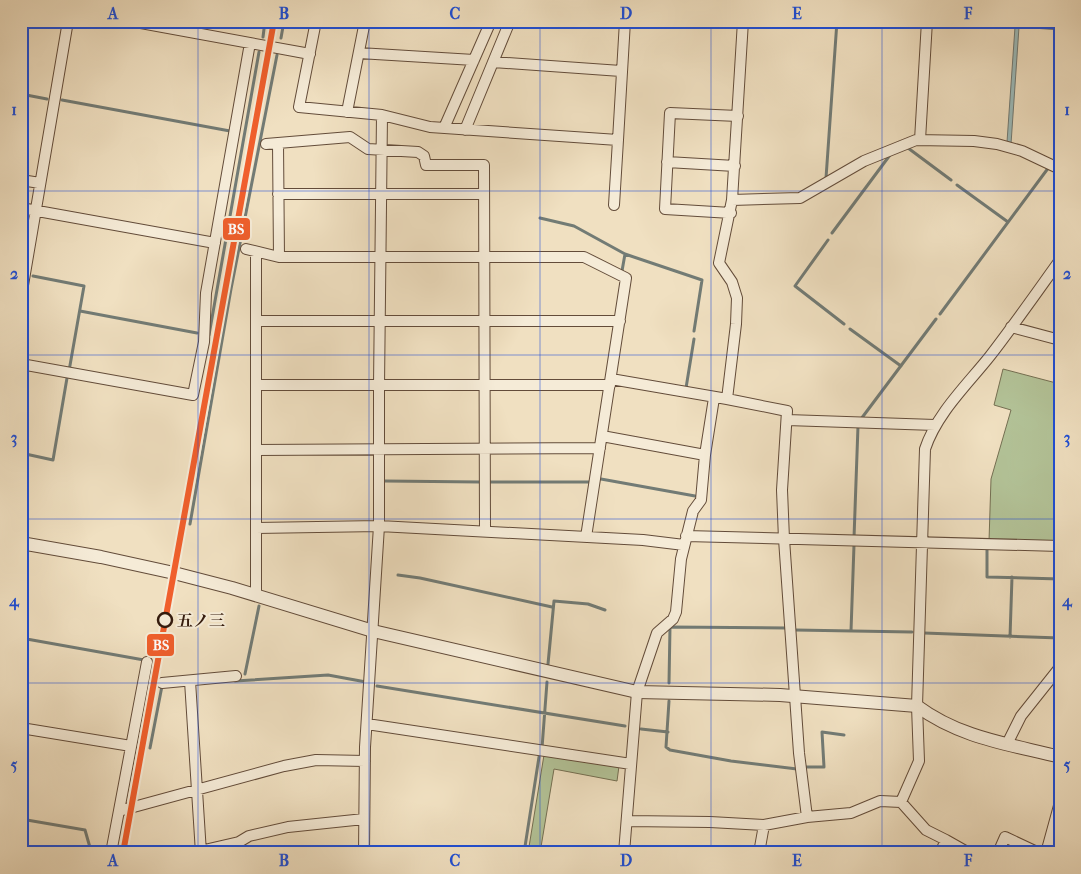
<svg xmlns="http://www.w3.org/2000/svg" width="1081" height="874" viewBox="0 0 1081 874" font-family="'IM FELL French Canon','Noto Serif JP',serif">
<rect width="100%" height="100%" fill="#f0e0c1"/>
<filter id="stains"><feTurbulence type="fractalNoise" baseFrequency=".004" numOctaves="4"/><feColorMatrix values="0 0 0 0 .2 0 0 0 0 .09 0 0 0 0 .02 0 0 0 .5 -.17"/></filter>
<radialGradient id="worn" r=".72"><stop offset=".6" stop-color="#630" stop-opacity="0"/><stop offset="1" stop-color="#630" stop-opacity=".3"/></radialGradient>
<path fill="#b3c398" stroke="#746f52" d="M 1003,369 L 1060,384 L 1060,540 L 1057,543 L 989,541 L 991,479 L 1011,410 L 994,405 Z
M 544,755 L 619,766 L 617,781 L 554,769 L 540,853 L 528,853 Z"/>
<path fill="#9cbbba" stroke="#727b75" d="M 935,21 L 983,21 L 1060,26 L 1060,30 L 1019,27 L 1011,144 L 1007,142 L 1015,27 Z"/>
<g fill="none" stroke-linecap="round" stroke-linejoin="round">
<path stroke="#727b75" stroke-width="3" d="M 263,37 L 265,21
M 281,38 L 284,21
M 21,94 L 47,99
M 62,100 L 230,131
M 908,148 L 951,180
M 826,178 L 837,21
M 957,185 L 1008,222
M 540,218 L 574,226 L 625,254 L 702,280 L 694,331
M 832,233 L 890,155
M 828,240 L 795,286 L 844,324
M 622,271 L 625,254
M 33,276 L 84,286 L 69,371
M 80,311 L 197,333
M 940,314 L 1049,167 L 1051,169
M 850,329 L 901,366
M 209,335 L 259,52
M 688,388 L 686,388 L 694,339
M 861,419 L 936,319
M 21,453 L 53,460 L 67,378
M 601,479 L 695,496
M 385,481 L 480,482
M 487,482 L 591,482 L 591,480
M 190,524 L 231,289 L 277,55
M 854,538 L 858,426
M 987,549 L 987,577 L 1060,579
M 398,575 L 420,578 L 552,607
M 795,630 L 912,632
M 851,631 L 854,545
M 924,633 L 1060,638
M 1010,637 L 1012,577
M 21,638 L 144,660
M 548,664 L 554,601 L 588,604 L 605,610
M 245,674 L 259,606
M 235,681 L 328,675 L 366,682
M 669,683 L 670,627 L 787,628
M 377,686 L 625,726
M 669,701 L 666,747 L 670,750 L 731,761 L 797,769
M 641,729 L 668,732
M 150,748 L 162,686
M 542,748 L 547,682
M 804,767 L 824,767 L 822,732 L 844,735
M 21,819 L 85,830 L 91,851 L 109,848
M 524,853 L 539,757"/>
<defs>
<path id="minor" d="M 130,21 L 310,54
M 316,21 L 299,107 L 382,115 L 430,127 L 618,140 L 625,21
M 359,53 L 474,60
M 493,62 L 621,71
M 347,112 L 365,21
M 444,128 L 491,21
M 465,130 L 510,21
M 920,140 L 927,21
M 278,143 L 279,257
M 266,144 L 350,137 L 368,149 L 418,152 L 424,156 L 426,165 L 484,165 L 485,531
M 667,162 L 735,166
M 21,180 L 40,183
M 278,194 L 484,194
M 732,200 L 800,198 L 864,161 L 916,140 L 974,141 L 997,144 L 1022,151 L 1060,169
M 614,205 L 618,140
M 21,208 L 215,243
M 731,213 L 665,209 L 670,113 L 738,116
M 246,249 L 279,257 L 584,257 L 626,278 L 586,537
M 21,297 L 68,21
M 256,321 L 620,321
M 1011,327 L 1060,340
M 21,364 L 193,395 L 204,342 L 206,293 L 250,43
M 611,379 L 727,399 L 736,324 L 737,298 L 732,282 L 719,263 L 732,200 L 743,21
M 256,385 L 610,385
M 727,399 L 787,411 L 782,490 L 784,539 L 799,753 L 807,817
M 787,420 L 935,425
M 602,436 L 705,455
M 256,450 L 600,448
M 256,528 L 379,526 L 643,540 L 684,545
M 686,536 L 1060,546
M 256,595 L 256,252
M 190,681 L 201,853
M 162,683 L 236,676
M 367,724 L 631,764
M 21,728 L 131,746
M 1007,744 L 1021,716 L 1060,667
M 119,811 L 284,766 L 316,760 L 365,761
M 627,821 L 710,822 L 764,825 L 807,817 L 851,813 L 880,801 L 901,802
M 946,840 L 969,853
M 200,851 L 239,842 L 249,836 L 288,827 L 364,819
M 111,853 L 147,662
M 364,853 L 365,747 L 379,526 L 379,386 L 382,115
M 624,853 L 637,692 L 657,633 L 673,619 L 676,612 L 681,559 L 693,511 L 701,500 L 705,455 L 714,398
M 759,853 L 764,825
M 940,853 L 946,840 L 926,830 L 901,802 L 919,761 L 917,706 L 925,449 C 937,413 967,385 990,356 C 1014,325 1037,292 1060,260
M 998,853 L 1005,837 L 1039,853
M 1046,853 L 1060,802"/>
<path id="tertiary" d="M 21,543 L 101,557 L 174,573 L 232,588 L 373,631 L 637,692 L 780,695 L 917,706 C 960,738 1009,744 1060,757"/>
</defs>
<use href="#minor" stroke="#634c3a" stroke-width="12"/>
<use href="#tertiary" stroke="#634c3a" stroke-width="14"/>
<use href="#minor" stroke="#f5ebd7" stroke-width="10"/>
<use href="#tertiary" stroke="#f5ebd7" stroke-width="12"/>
<defs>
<path id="rail-1" d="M 123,853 L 274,21"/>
</defs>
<use href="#rail-1" stroke="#f5ebd7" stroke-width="10"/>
<use href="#rail-1" stroke="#f05f2c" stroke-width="6"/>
</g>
<path fill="none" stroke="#1d4ed8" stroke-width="1" stroke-opacity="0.55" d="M 198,21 L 198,853M 369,21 L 369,853M 540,21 L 540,853M 711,21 L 711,853M 882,21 L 882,853M 21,191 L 1060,191M 21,355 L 1060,355M 21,519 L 1060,519M 21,683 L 1060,683"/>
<circle fill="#f5ebd7" stroke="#341b0d" stroke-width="2.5" cx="165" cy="620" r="7"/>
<g text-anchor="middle" stroke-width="4" stroke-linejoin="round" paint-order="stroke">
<g font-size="16" font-weight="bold" fill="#341b0d" stroke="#f5ebd7" text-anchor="start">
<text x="177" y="626">五ノ三</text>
</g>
</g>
<g stroke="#f5ebd7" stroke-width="2">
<rect x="222" y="217" width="29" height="24" rx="5" fill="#f05f2c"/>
<rect x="146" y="633" width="29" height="24" rx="5" fill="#f05f2c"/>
</g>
<g font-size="14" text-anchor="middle" font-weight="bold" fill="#fff">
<text x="236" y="234">BS</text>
<text x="161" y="650">BS</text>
</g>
<rect width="1081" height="874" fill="none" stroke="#f0e0c1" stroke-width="55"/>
<rect x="28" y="28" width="1026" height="818" fill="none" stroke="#1d4ed8" stroke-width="2"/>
<g font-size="16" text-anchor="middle" font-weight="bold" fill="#1d4ed8">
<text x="113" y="19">A</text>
<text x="284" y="19">B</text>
<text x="455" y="19">C</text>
<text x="626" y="19">D</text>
<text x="797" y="19">E</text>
<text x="968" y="19">F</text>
<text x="14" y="115">1</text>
<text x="1067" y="115">1</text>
<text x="14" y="279">2</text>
<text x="1067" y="279">2</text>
<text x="14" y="443">3</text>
<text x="1067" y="443">3</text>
<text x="14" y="606">4</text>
<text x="1067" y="606">4</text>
<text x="14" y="770">5</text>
<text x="1067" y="770">5</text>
<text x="113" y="866">A</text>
<text x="284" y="866">B</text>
<text x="455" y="866">C</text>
<text x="626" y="866">D</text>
<text x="797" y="866">E</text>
<text x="968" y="866">F</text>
</g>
<rect width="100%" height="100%" filter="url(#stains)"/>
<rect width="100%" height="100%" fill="url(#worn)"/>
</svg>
